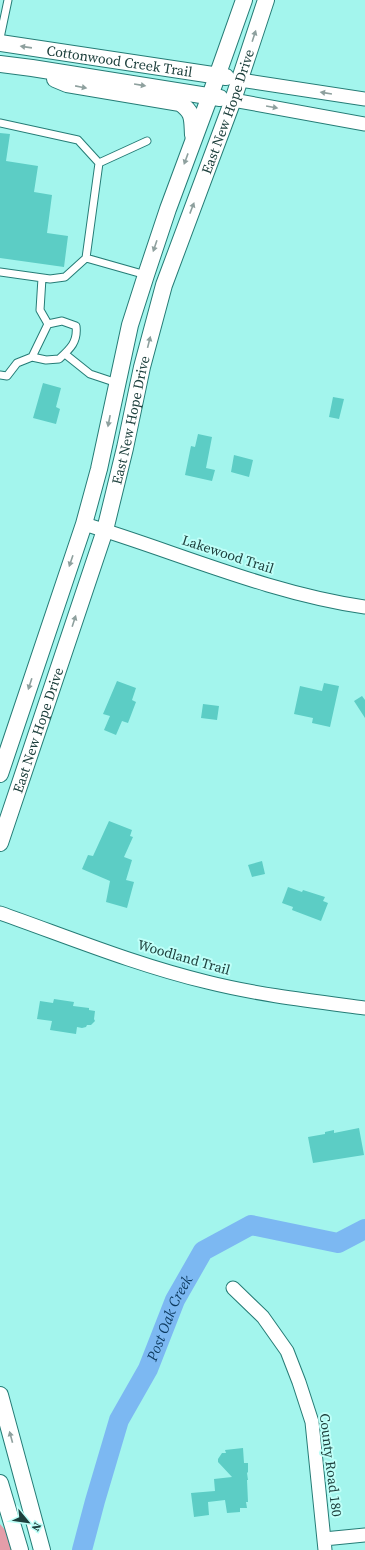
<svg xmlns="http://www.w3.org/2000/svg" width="365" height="1550" viewBox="0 0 365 1550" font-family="'Source Serif 4',serif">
<rect width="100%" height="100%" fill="#a3f5ed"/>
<path fill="#e49da9" d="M 0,1524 L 12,1538 L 16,1550 L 0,1550 Z"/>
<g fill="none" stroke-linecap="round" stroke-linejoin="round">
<path stroke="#7cb8f2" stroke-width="20" id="s1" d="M 82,1550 L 95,1501 L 119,1420 L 148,1369 L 175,1300 L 203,1251 L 251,1225 L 338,1243 L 365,1229"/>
</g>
<path fill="#5ccdc5" d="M 0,133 L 10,134 L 6,161 L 38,166 L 34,192 L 52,195 L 47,233 L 68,236 L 64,267 L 0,258 Z
M 43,383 L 61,388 L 56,407 L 60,409 L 56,424 L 33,418 Z
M 333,397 L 344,399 L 339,419 L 329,417 Z
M 198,434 L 212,437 L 206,468 L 215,470 L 212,481 L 185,475 L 191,446 L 195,447 Z
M 234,455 L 253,460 L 249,477 L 231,472 Z
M 117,681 L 136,688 L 132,700 L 136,702 L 128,723 L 122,721 L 116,735 L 104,730 L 110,716 L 103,714 Z
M 324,683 L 339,686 L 330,727 L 312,723 L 313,718 L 294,714 L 300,686 L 322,691 Z
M 362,696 L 365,700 L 365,718 L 354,701 Z
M 203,704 L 219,706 L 217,720 L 201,718 Z
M 109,821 L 132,830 L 130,836 L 133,837 L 124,857 L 132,860 L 126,880 L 134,882 L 127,908 L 106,902 L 110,881 L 82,869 L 88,855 L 93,856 Z
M 262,861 L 265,874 L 252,877 L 248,865 Z
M 288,887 L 302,892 L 303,890 L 325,897 L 323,901 L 328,903 L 321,921 L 292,910 L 293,907 L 282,903 Z
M 54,999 L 74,1002 L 73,1006 L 89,1008 L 89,1010 L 95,1011 L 94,1019 L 95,1021 L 91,1025 L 87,1025 L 86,1027 L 82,1028 L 77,1027 L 76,1034 L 50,1030 L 52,1021 L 37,1019 L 40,1001 L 53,1003 Z
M 359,1128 L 364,1155 L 313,1163 L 308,1137 L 325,1134 L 325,1132 L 334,1130 L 334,1133 Z
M 243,1448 L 244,1463 L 248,1463 L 248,1472 L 247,1473 L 248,1480 L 247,1480 L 248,1502 L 246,1502 L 247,1508 L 240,1508 L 240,1512 L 227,1513 L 225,1500 L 208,1502 L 209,1515 L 194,1517 L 191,1493 L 215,1491 L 214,1479 L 232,1477 L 218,1462 L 218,1459 L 222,1453 L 226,1453 L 225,1450 Z"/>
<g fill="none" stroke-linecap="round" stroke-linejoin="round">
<defs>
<path id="service" d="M 0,38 L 8,0
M 0,123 L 78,140 L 99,163 L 86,258
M 99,163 L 147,141
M 0,272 L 50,279 L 65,277 L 86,258 L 146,275
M 42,278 L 40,310 L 48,324 L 62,321 L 76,326 C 78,342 70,349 59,359 L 46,360 L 32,357 L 48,324
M 65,354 L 90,374 L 117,383
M 0,375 L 7,376 L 17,363 L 32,357"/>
<path id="minor" d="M 240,80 L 365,99
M 233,100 L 365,124
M 84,524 C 177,552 268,593 365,607
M 0,913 C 68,937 136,965 207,982 C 259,995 312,1001 365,1008
M 233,1288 L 263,1317 L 287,1351 L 299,1382 L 312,1422 L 325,1550
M 324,1539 L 365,1535"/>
<g id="tertiary">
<path id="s2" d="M 0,43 L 226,77"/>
<path d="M 0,64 L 32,68 L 220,98"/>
<path d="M 55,79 L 67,84 L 180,103 C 194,113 192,119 193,135"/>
<path d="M 0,774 L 84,524 L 99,469 L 130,325 L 146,275 L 168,209 L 210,96 L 244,0"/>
<path id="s3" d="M 0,843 L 105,530 L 125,448 L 142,367 L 164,285 L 233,100 L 266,0"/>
<path d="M 0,1395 L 42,1550"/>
<path d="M 0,1483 L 20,1550"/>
</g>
</defs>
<use href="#service" stroke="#257c76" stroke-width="9"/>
<use href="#minor" stroke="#257c76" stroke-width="15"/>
<use href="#tertiary" stroke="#257c76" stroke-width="18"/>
<use href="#service" stroke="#fff" stroke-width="7"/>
<use href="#minor" stroke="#fff" stroke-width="13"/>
<use href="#tertiary" stroke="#fff" stroke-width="16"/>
</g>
<defs><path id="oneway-solid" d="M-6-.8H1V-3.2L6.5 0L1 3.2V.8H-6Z"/></defs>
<g fill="#8ea09e">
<use href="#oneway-solid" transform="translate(254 36) rotate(-72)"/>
<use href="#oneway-solid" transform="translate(26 47) rotate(-172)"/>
<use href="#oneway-solid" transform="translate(140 85) rotate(9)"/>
<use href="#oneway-solid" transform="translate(81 87) rotate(11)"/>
<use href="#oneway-solid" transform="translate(326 93) rotate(-171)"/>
<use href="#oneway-solid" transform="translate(272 107) rotate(10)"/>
<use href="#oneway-solid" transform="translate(186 159) rotate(110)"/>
<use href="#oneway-solid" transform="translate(192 208) rotate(-69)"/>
<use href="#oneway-solid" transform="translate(155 246) rotate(109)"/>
<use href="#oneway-solid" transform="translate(149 342) rotate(-76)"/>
<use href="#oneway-solid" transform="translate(109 421) rotate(101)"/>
<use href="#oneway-solid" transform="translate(71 561) rotate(109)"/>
<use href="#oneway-solid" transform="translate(74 621) rotate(-72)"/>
<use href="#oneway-solid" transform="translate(30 684) rotate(108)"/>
<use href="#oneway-solid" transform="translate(11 1437) rotate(-105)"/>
</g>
<g text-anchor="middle" stroke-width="4" stroke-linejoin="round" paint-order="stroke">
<g font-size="14" fill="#1e403d" stroke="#bffff8">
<text dy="5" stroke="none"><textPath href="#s2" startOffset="121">Cottonwood Creek Trail</textPath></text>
<text dy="5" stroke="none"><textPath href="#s3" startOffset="767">East New Hope Drive</textPath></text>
<text dy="5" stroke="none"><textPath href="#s3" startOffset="443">East New Hope Drive</textPath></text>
<text transform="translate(228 554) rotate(18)" y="5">Lakewood Trail</text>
<text dy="5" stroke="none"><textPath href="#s3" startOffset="119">East New Hope Drive</textPath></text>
<text transform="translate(184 957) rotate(16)" y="5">Woodland Trail</text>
<text transform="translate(331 1465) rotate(83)" y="5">County Road 180</text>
</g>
<g font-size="15" font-style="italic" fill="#0d3a5f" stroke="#bffff8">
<text dy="5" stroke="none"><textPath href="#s1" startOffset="249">Post Oak Creek</textPath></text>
</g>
</g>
<g transform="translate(28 1522) rotate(119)" stroke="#bffff8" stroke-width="3" paint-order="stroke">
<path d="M0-3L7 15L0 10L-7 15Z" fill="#1e403d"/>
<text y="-6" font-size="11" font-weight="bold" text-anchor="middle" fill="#1e403d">N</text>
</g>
</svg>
